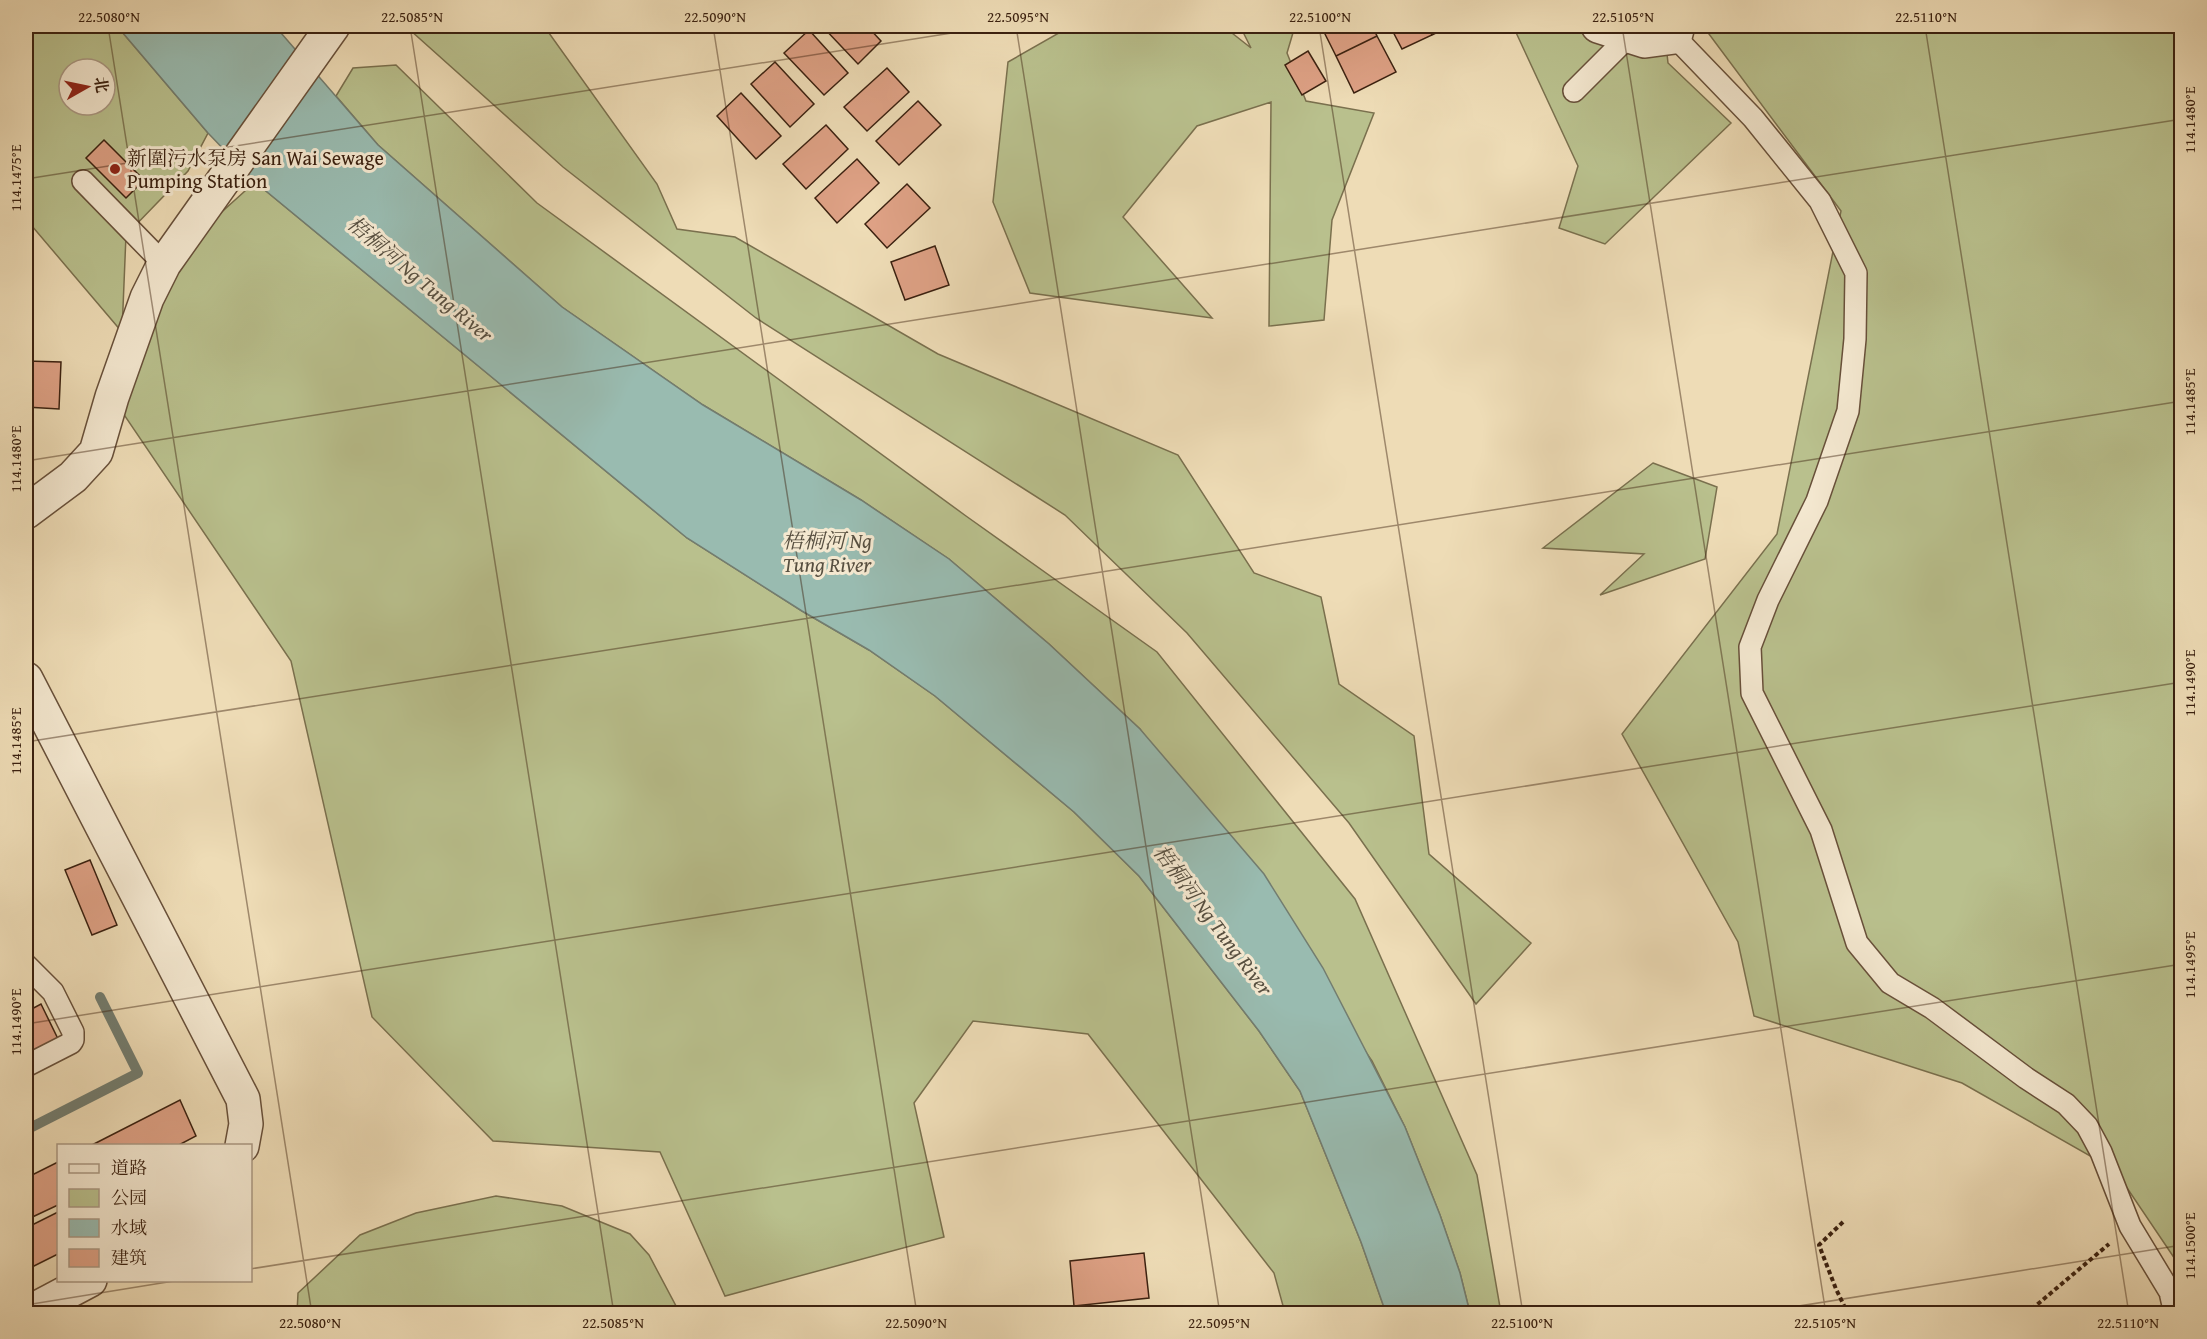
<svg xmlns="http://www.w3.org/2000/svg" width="2207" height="1339" viewBox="0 0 2207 1339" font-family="'Gentium Book Plus','Noto Serif SC',serif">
<rect width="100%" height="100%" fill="#eedcb6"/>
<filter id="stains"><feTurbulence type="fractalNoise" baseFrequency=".00333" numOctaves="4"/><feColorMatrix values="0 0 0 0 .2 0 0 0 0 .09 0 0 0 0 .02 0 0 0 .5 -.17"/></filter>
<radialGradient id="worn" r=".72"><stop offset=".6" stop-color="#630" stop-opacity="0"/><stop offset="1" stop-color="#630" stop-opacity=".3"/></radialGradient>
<path fill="#b9c08d" stroke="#7a704e" stroke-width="1.5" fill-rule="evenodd" d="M 26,26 L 117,26 L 208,133 L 188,171 L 126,235 L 122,332 L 26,219 ZM 69,69 L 105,69 L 105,105 L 69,105 Z
M 414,26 L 544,26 L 657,184 L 677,229 L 735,237 L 938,354 L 1178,455 L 1254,573 L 1321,597 L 1339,684 L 1414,736 L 1429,854 L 1531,943 L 1476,1004 L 1349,823 L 1187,633 L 1065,515 L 756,318 L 563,167 L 410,30 Z
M 1071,26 L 1223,26 L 1251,48 L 1240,26 L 1295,26 L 1287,53 L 1306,101 L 1374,113 L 1332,220 L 1324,320 L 1269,326 L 1271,102 L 1197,126 L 1123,217 L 1212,318 L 1030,293 L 993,202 L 1008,62 Z
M 1513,26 L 1664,26 L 1668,63 L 1731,123 L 1605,244 L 1559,228 L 1578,166 Z
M 1703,26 L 2181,26 L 2181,1268 L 2115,1170 L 1962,1083 L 1754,1016 L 1738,942 L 1622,734 L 1777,534 L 1841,211 Z
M 396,65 L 537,203 L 966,516 L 1157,652 L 1355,899 L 1477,1175 L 1501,1313 L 1470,1313 L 1460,1273 L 1440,1215 L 1405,1127 L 1372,1061 L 1140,729 L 1049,644 L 949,559 L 861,500 L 703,405 L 562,307 L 378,145 L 336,96 L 353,68 Z
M 255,182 L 687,538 L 802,611 L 869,650 L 935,696 L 1074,812 L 1139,876 L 1259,1031 L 1300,1091 L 1361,1242 L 1386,1313 L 1285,1313 L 1274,1273 L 1088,1034 L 973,1021 L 914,1103 L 944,1237 L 725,1296 L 660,1152 L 493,1141 L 372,1017 L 291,661 L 112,397 L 164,264 Z
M 1653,463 L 1717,487 L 1705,559 L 1600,595 L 1644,554 L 1543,548 Z
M 496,1196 L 562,1206 L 630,1234 L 649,1255 L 676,1306 L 676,1313 L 297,1313 L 298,1293 L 360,1235 L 416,1213 Z"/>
<path fill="#99bbb0" stroke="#737d70" stroke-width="1.5" d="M 117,26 L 275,26 L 378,145 L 562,307 L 703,405 L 861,500 L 949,559 L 1049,644 L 1140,729 L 1264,874 L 1323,968 L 1405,1127 L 1440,1215 L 1460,1273 L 1470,1313 L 1386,1313 L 1361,1242 L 1300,1091 L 1259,1031 L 1139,876 L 1074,812 L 935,696 L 869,650 L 802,611 L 687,538 L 255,182 L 208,133 Z"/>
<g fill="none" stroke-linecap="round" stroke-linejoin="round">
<path stroke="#737d70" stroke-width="10" d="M 26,1130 L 138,1073 L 100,997"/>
</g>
<path fill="#dea185" stroke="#3b2110" stroke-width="1.5" d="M 822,26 L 867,26 L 881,41 L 858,64 Z
M 1321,26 L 1372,26 L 1377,36 L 1336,56 Z
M 1390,26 L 1427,26 L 1432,35 L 1402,49 Z
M 1427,26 L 1450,26 L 1432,35 Z
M 809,30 L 848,73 L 824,95 L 784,53 Z
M 1377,36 L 1396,72 L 1354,93 L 1336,56 Z
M 1308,51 L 1326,81 L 1302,95 L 1285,65 Z
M 775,62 L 814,104 L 790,127 L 751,84 Z
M 887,68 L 909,92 L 867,131 L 844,107 Z
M 741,93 L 781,136 L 756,159 L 717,116 Z
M 918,101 L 941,125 L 899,165 L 876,141 Z
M 826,125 L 848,149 L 806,189 L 783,164 Z
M 104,140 L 144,180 L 126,198 L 86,158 Z
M 857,159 L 879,183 L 837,223 L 815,198 Z
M 907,184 L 930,208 L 887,248 L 865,224 Z
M 935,246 L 949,285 L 905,300 L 891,262 Z
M 26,361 L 61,362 L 59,409 L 26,407 Z
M 90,860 L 117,925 L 92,935 L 65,870 Z
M 41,1004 L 59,1041 L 26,1058 L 26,1012 Z
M 180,1100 L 196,1136 L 177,1146 L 90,1146 Z
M 58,1162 L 58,1205 L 26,1220 L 26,1178 Z
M 58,1212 L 58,1254 L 26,1270 L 26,1228 Z
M 1144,1253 L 1149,1298 L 1074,1306 L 1070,1261 Z"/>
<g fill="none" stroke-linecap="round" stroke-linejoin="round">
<defs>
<path id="service" d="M 1675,37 L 1753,118 L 1820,201 L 1856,273 L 1855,339 L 1848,411 L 1817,501 L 1768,600 L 1750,647 L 1752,693 L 1821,830 L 1857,943 L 1890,983 L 1932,1008 L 2026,1078 L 2066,1104 L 2087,1126 L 2101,1152 L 2130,1226 L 2170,1292 L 2175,1314
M 1574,91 L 1628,37
M 83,181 L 164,264
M 26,965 L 53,992 L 73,1032 L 73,1040 L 71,1043 L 26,1066"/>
<path id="minor" d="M 1598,26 L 1645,41 L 1675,37 L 1678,26
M 26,512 L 73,477 L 96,452 L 112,397 L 147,298 L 164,264 L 333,26
M 26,679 L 243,1099 L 246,1124 L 242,1146
M 26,1314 L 90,1280"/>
</defs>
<use href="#service" stroke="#68503a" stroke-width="24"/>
<use href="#minor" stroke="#68503a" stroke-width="36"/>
<path stroke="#3b2110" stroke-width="4" stroke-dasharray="4.5 3" stroke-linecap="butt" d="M 1843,1222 L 1819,1245 L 1836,1289 L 1848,1314
M 2026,1314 L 2109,1244"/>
<use href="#service" stroke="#f4e8d0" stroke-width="21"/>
<use href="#minor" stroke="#f4e8d0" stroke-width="33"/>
</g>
<path fill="none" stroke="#3b2110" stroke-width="1.5" stroke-opacity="0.45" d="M 108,26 L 312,1314M 410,26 L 614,1314M 713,26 L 917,1314M 1016,26 L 1220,1314M 1319,26 L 1523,1314M 1622,26 L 1826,1314M 1925,26 L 2129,1314M 26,179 L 996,26M 26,461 L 2182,119M 26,742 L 2182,401M 26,1024 L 2182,682M 250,1269 L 2182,964M 26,1305 L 180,1280M 1749,1314 L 2182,1245"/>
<circle fill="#8f2418" stroke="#f4e8d0" stroke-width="2" cx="115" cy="169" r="6"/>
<g text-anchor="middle" stroke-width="6" stroke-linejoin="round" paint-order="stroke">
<g font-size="20" fill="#3b2110" stroke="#f4e8d0" text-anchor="start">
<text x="127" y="165">新圍污水泵房 San Wai Sewage<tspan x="127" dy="23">Pumping Station</tspan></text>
</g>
<g font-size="21" font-style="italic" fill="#574f40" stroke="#f4e8d0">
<text transform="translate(420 279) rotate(40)" y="7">梧桐河 Ng Tung River</text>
<text x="827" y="548">梧桐河 Ng<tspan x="827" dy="24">Tung River</tspan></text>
<text transform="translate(1213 920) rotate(53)" y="7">梧桐河 Ng Tung River</text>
</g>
</g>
<rect width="2207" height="1339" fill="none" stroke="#eedcb6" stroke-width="66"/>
<rect x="57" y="1144" width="195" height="138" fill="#f4e8d0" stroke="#aa9883" stroke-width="1.5"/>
<rect x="69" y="1164" width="30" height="9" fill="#f4e8d0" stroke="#aa9883" stroke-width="1.5"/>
<text x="111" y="1174" font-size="18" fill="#3b2110">道路</text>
<rect x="69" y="1189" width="30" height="18" fill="#b9c08d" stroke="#aa9883" stroke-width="1.5"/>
<text x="111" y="1204" font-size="18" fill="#3b2110">公园</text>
<rect x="69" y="1219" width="30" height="18" fill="#99bbb0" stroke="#aa9883" stroke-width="1.5"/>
<text x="111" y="1234" font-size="18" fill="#3b2110">水域</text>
<rect x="69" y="1249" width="30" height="18" fill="#dea185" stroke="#aa9883" stroke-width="1.5"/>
<text x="111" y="1264" font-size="18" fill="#3b2110">建筑</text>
<g transform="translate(87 87) rotate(81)"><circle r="28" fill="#f4e8d0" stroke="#aa9883" stroke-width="1.5"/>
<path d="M0-4.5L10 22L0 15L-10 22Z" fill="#8f2418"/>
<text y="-9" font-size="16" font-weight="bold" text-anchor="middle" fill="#3b2110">北</text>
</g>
<rect x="33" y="33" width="2141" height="1273" fill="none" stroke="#3b2110" stroke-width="2"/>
<g font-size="15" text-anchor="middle" fill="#3b2110">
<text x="109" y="22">22.5080°N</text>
<text x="412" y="22">22.5085°N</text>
<text x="715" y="22">22.5090°N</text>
<text x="1018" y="22">22.5095°N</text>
<text x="1320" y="22">22.5100°N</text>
<text x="1623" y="22">22.5105°N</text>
<text x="1926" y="22">22.5110°N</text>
<text transform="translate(2190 120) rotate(-90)" y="5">114.1480°E</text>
<text transform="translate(16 178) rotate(-90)" y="5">114.1475°E</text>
<text transform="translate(2190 402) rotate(-90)" y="5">114.1485°E</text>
<text transform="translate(16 459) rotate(-90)" y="5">114.1480°E</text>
<text transform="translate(2190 683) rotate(-90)" y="5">114.1490°E</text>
<text transform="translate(16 741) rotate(-90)" y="5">114.1485°E</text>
<text transform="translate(2190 965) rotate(-90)" y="5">114.1495°E</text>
<text transform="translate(16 1022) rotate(-90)" y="5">114.1490°E</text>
<text transform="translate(2190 1246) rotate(-90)" y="5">114.1500°E</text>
<text x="310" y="1328">22.5080°N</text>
<text x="613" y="1328">22.5085°N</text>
<text x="916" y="1328">22.5090°N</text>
<text x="1219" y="1328">22.5095°N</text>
<text x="1522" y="1328">22.5100°N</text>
<text x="1825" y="1328">22.5105°N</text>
<text x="2128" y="1328">22.5110°N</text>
</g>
<rect width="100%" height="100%" filter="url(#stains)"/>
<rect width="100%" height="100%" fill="url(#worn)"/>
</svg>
